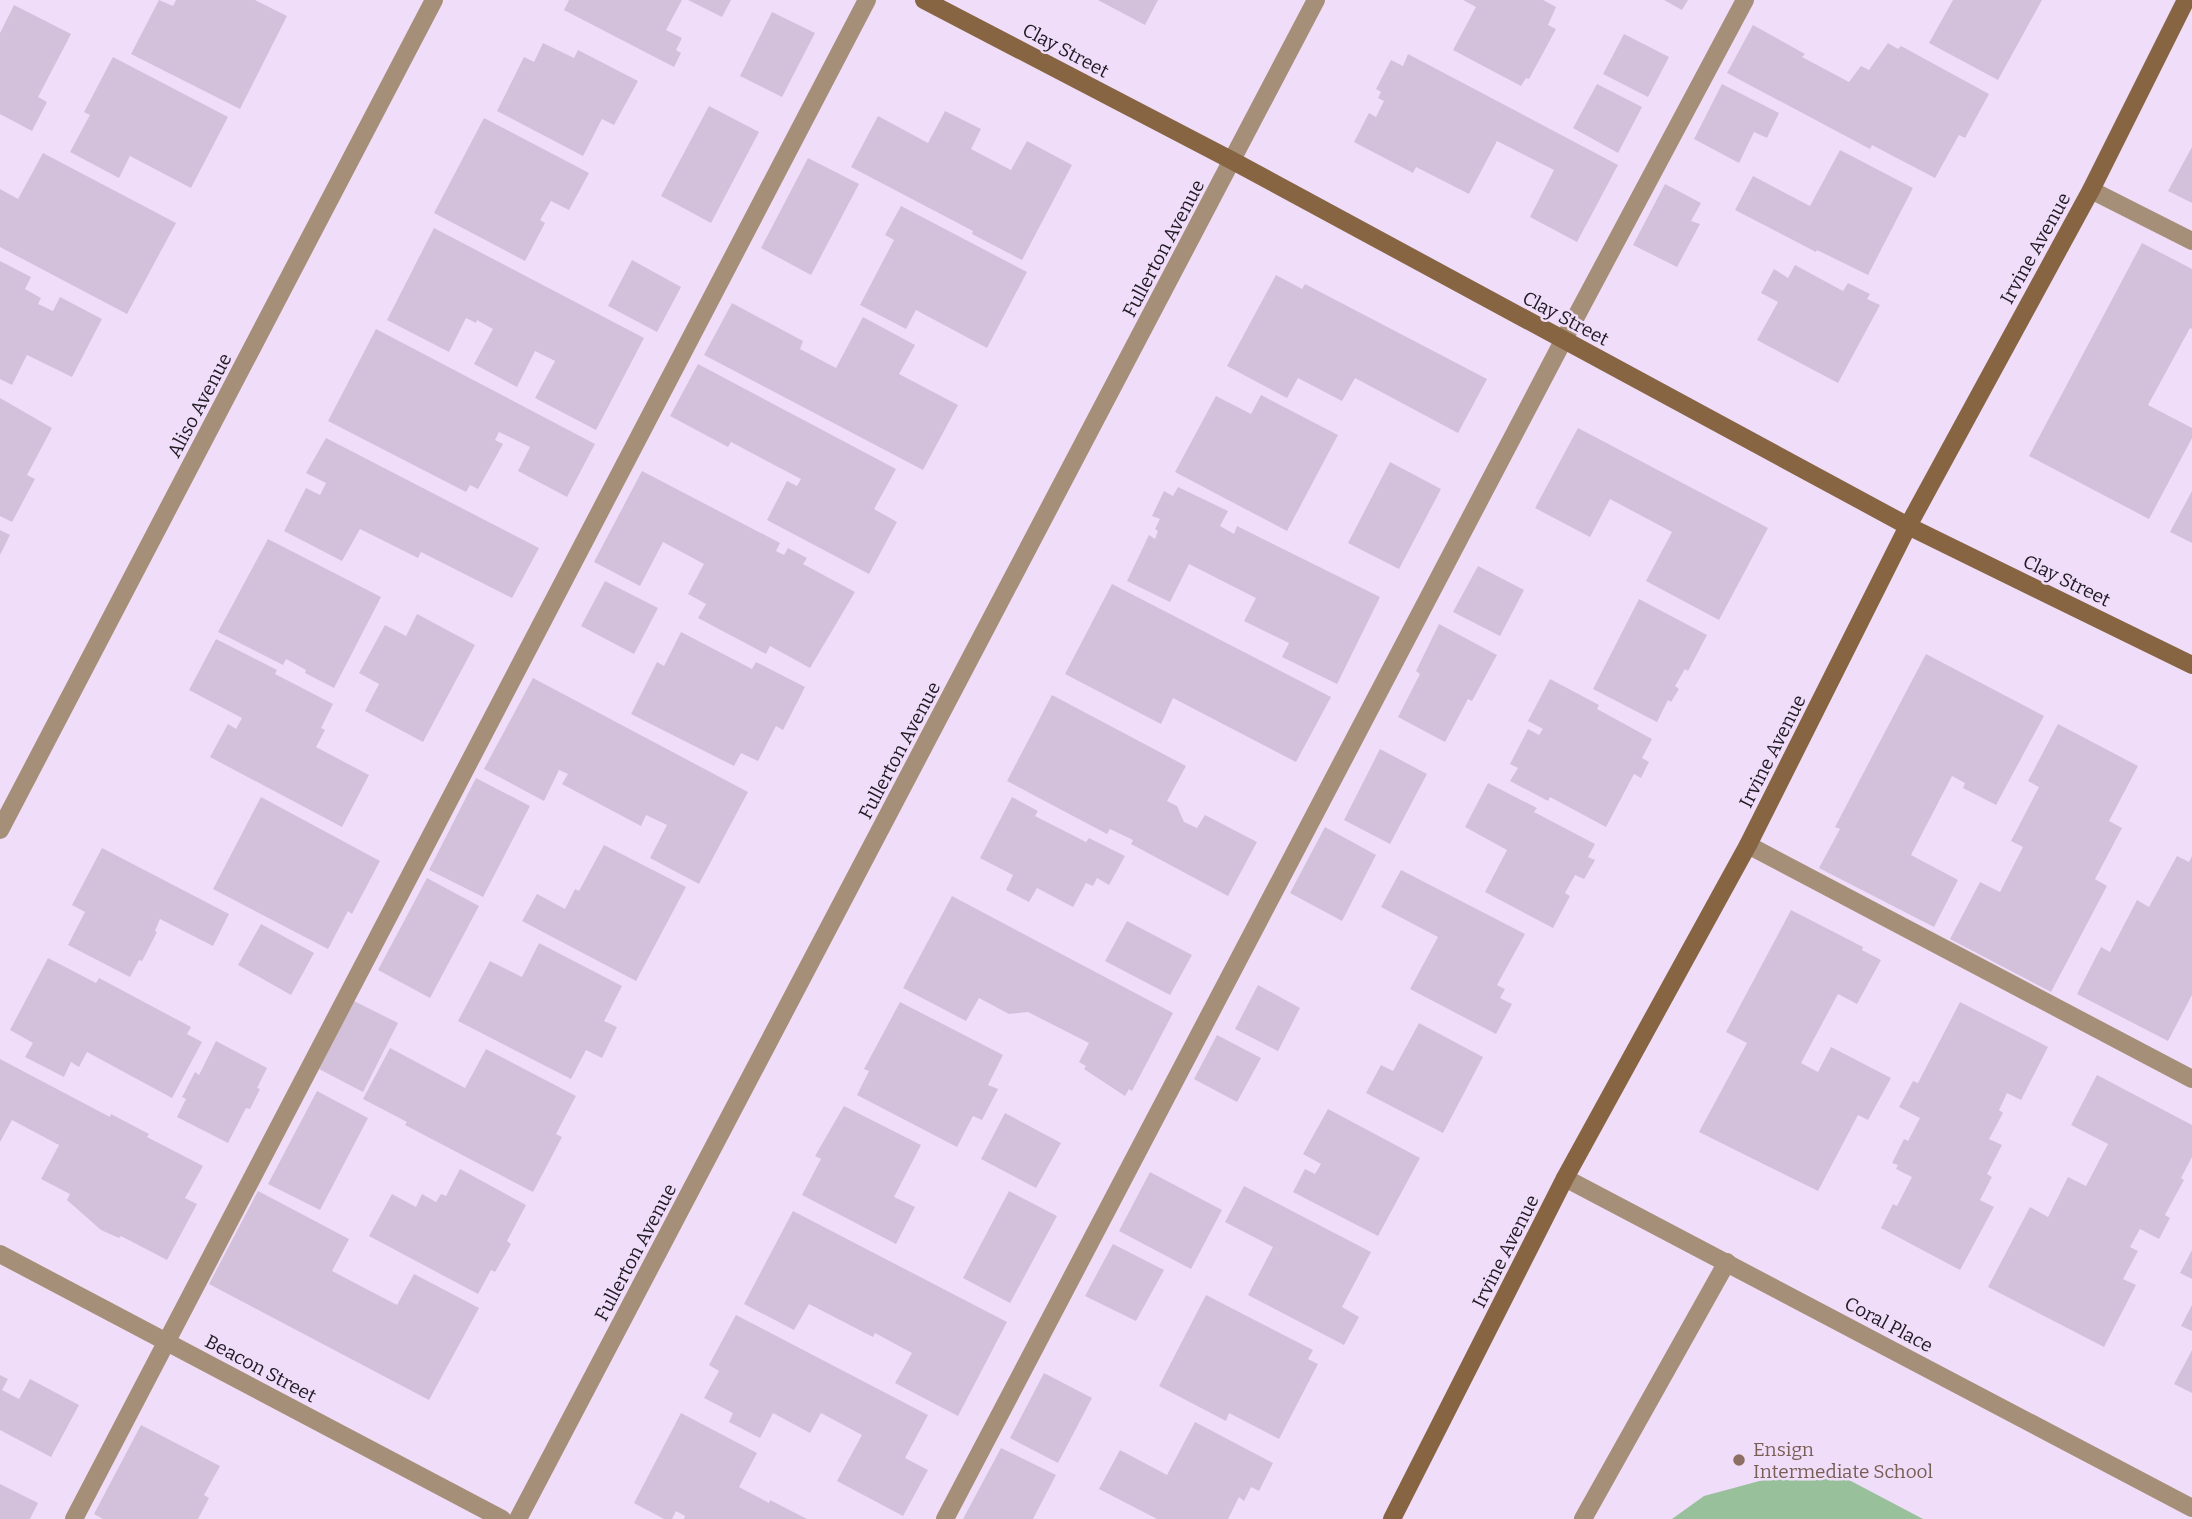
<svg xmlns="http://www.w3.org/2000/svg" width="2192" height="1519" viewBox="0 0 2192 1519" font-family="Bitter,serif">
<rect width="100%" height="100%" fill="#f0ddf9"/>
<path fill="#97c09b" d="M 1778,1476 L 1849,1480 L 1923,1519 L 1672,1519 L 1704,1496 Z"/>
<path fill="#d3c1dc" d="M 159,0 L 173,6 L 176,0 L 255,0 L 287,16 L 240,109 L 131,54 Z
M 569,0 L 682,0 L 666,30 L 682,38 L 676,50 L 681,53 L 674,67 L 564,10 Z
M 688,0 L 731,0 L 722,17 Z
M 1098,0 L 1158,0 L 1145,25 Z
M 1463,0 L 1543,0 L 1556,7 L 1548,25 L 1556,29 L 1529,79 L 1526,78 L 1521,86 L 1453,50 L 1476,7 Z
M 1664,0 L 1688,0 L 1682,10 Z
M 1953,0 L 2042,0 L 1998,80 L 1929,43 Z
M 14,5 L 71,34 L 38,97 L 47,102 L 32,131 L 0,114 L 0,33 Z
M 772,12 L 815,33 L 782,97 L 740,76 Z
M 1753,25 L 1805,54 L 1802,57 L 1849,82 L 1861,66 L 1869,70 L 1888,43 L 1898,49 L 1901,46 L 1989,94 L 1965,138 L 1959,135 L 1935,178 L 1872,145 L 1870,149 L 1727,73 Z
M 1624,34 L 1669,57 L 1648,97 L 1603,74 Z
M 543,43 L 574,58 L 578,50 L 638,81 L 614,125 L 602,119 L 583,156 L 497,111 L 524,57 L 534,62 Z
M 1408,54 L 1618,165 L 1577,242 L 1530,217 L 1554,170 L 1497,141 L 1469,194 L 1416,167 L 1413,173 L 1354,142 L 1369,113 L 1376,117 L 1384,101 L 1378,98 L 1381,92 L 1376,89 L 1391,60 L 1403,66 Z
M 113,57 L 228,117 L 191,188 L 130,156 L 119,178 L 70,152 L 90,115 L 84,112 Z
M 1597,84 L 1642,107 L 1618,153 L 1573,128 Z
M 1722,84 L 1779,113 L 1767,138 L 1754,132 L 1739,163 L 1694,139 Z
M 709,106 L 759,132 L 711,223 L 661,196 Z
M 945,111 L 981,129 L 971,149 L 1011,170 L 1027,141 L 1072,165 L 1022,260 L 972,234 L 973,231 L 851,167 L 878,116 L 928,143 Z
M 484,118 L 589,173 L 569,210 L 551,201 L 540,220 L 545,223 L 525,261 L 434,213 Z
M 2192,147 L 2192,203 L 2168,191 Z
M 1840,150 L 1913,188 L 1868,275 L 1817,250 L 1816,252 L 1735,210 L 1753,176 L 1810,206 Z
M 43,153 L 176,223 L 127,314 L 0,247 L 0,189 L 18,199 Z
M 808,158 L 859,184 L 811,275 L 761,248 Z
M 1665,184 L 1701,203 L 1691,221 L 1700,224 L 1677,267 L 1633,245 Z
M 901,206 L 1027,272 L 987,348 L 916,310 L 906,329 L 860,305 L 894,240 L 885,235 Z
M 434,228 L 644,338 L 596,430 L 535,398 L 555,361 L 535,351 L 517,387 L 474,364 L 493,329 L 477,320 L 476,323 L 466,318 L 449,352 L 387,320 Z
M 2142,243 L 2192,269 L 2192,329 L 2190,328 L 2148,405 L 2192,428 L 2192,438 L 2149,519 L 2029,456 Z
M 632,260 L 681,287 L 657,332 L 608,306 Z
M 0,261 L 31,277 L 25,289 L 41,298 L 38,304 L 53,311 L 60,297 L 102,319 L 72,377 L 27,355 L 12,385 L 0,379 Z
M 1795,265 L 1843,291 L 1848,283 L 1870,294 L 1867,299 L 1880,305 L 1838,383 L 1757,340 L 1778,302 L 1761,293 L 1774,269 L 1788,278 Z
M 1276,275 L 1302,289 L 1305,284 L 1487,379 L 1458,433 L 1355,378 L 1342,401 L 1298,378 L 1287,398 L 1227,366 Z
M 732,303 L 803,341 L 800,349 L 836,368 L 863,317 L 915,345 L 899,374 L 958,405 L 923,470 L 704,355 Z
M 376,329 L 595,444 L 567,497 L 518,471 L 530,447 L 499,432 L 495,440 L 503,444 L 478,489 L 470,485 L 466,492 L 328,421 Z
M 698,364 L 896,469 L 874,509 L 897,522 L 869,574 L 767,520 L 787,481 L 797,486 L 801,479 L 731,442 L 728,447 L 670,416 Z
M 1261,395 L 1338,435 L 1287,531 L 1175,472 L 1216,396 L 1251,414 Z
M 0,398 L 52,428 L 27,475 L 35,479 L 12,522 L 0,516 Z
M 1578,428 L 1768,528 L 1719,620 L 1646,581 L 1672,532 L 1610,499 L 1590,537 L 1535,508 Z
M 326,438 L 539,548 L 512,598 L 421,552 L 418,558 L 360,529 L 342,561 L 284,531 L 306,488 L 320,495 L 326,483 L 306,473 Z
M 1390,462 L 1441,489 L 1399,569 L 1348,543 Z
M 642,471 L 780,543 L 776,551 L 784,555 L 788,548 L 807,558 L 803,564 L 855,592 L 810,668 L 770,646 L 766,654 L 698,618 L 706,604 L 688,594 L 704,564 L 663,542 L 640,586 L 594,562 Z
M 1178,487 L 1228,511 L 1220,526 L 1234,534 L 1237,526 L 1380,597 L 1337,684 L 1282,657 L 1289,643 L 1244,621 L 1256,598 L 1189,564 L 1170,602 L 1127,581 L 1149,535 L 1155,539 L 1158,531 L 1155,529 L 1160,519 L 1152,516 L 1164,491 L 1173,496 Z
M 2192,491 L 2192,543 L 2170,532 Z
M 0,530 L 10,535 L 0,555 Z
M 268,539 L 381,597 L 334,688 L 305,673 L 306,670 L 286,659 L 283,665 L 218,632 Z
M 1478,566 L 1524,590 L 1500,636 L 1453,612 Z
M 605,581 L 658,608 L 634,654 L 581,626 Z
M 1112,584 L 1331,697 L 1296,762 L 1173,698 L 1161,724 L 1065,674 Z
M 1639,599 L 1707,635 L 1688,671 L 1685,669 L 1675,686 L 1679,689 L 1671,702 L 1668,700 L 1657,722 L 1593,689 Z
M 417,614 L 475,645 L 423,742 L 365,711 L 379,684 L 359,673 L 385,625 L 406,636 Z
M 1439,624 L 1497,655 L 1472,701 L 1468,699 L 1445,742 L 1398,717 L 1420,674 L 1416,671 Z
M 681,632 L 752,669 L 756,662 L 805,687 L 783,730 L 776,726 L 758,761 L 741,753 L 734,766 L 631,714 L 657,662 L 664,666 Z
M 216,639 L 277,670 L 275,674 L 333,704 L 321,728 L 325,730 L 316,747 L 369,775 L 342,827 L 210,757 L 228,724 L 236,729 L 242,718 L 189,690 Z
M 1926,654 L 2044,716 L 1996,805 L 1963,788 L 1965,783 L 1952,776 L 1911,855 L 1958,880 L 1934,927 L 1819,868 L 1840,829 L 1835,827 Z
M 533,678 L 748,792 L 699,884 L 650,858 L 667,825 L 646,815 L 641,826 L 562,784 L 568,774 L 559,770 L 544,801 L 484,769 Z
M 1550,679 L 1599,705 L 1597,709 L 1652,739 L 1642,758 L 1649,762 L 1641,778 L 1634,774 L 1606,827 L 1550,797 L 1548,801 L 1510,781 L 1518,768 L 1510,764 L 1528,729 L 1539,735 L 1543,729 L 1528,721 Z
M 1052,695 L 1186,766 L 1167,801 L 1177,806 L 1184,822 L 1197,828 L 1205,815 L 1257,842 L 1228,896 L 1131,844 L 1133,840 L 1110,829 L 1107,834 L 1007,781 Z
M 2058,724 L 2138,766 L 2109,821 L 2122,828 L 2095,879 L 2107,886 L 2051,992 L 1950,939 L 1980,882 L 2000,892 L 2023,847 L 2011,841 L 2039,787 L 2028,781 Z
M 1380,749 L 1427,774 L 1390,844 L 1344,820 Z
M 476,778 L 530,806 L 483,897 L 429,870 Z
M 1488,783 L 1537,808 L 1534,812 L 1595,844 L 1588,857 L 1595,860 L 1584,879 L 1575,875 L 1565,893 L 1570,896 L 1553,928 L 1485,892 L 1507,850 L 1465,827 Z
M 261,797 L 380,861 L 352,914 L 348,911 L 328,949 L 213,889 Z
M 1012,797 L 1038,811 L 1035,816 L 1086,842 L 1089,838 L 1125,856 L 1109,885 L 1097,878 L 1093,886 L 1086,883 L 1073,907 L 1037,888 L 1029,902 L 1006,890 L 1013,875 L 980,858 Z
M 1325,827 L 1376,855 L 1342,921 L 1290,893 Z
M 604,845 L 686,887 L 636,981 L 522,921 L 537,894 L 565,909 L 575,889 L 579,891 Z
M 102,848 L 229,914 L 213,946 L 160,919 L 155,931 L 157,932 L 142,961 L 139,960 L 130,977 L 68,945 L 85,912 L 72,905 Z
M 2177,856 L 2189,862 L 2192,856 L 2192,995 L 2168,1041 L 2077,994 L 2101,947 L 2110,952 L 2137,900 L 2149,907 Z
M 1401,870 L 1525,934 L 1497,985 L 1505,989 L 1500,998 L 1512,1004 L 1496,1034 L 1410,989 L 1438,937 L 1381,907 Z
M 427,878 L 479,906 L 430,998 L 378,970 Z
M 952,896 L 1173,1013 L 1132,1091 L 1129,1089 L 1125,1096 L 1084,1069 L 1086,1066 L 1079,1062 L 1089,1043 L 1028,1012 L 1009,1014 L 979,998 L 966,1021 L 903,988 Z
M 1791,910 L 1863,947 L 1862,950 L 1881,960 L 1857,1004 L 1838,994 L 1801,1063 L 1818,1072 L 1831,1047 L 1891,1078 L 1868,1120 L 1858,1115 L 1818,1191 L 1699,1132 L 1747,1043 L 1726,1032 Z
M 1127,921 L 1192,955 L 1170,995 L 1105,961 Z
M 261,924 L 314,953 L 291,995 L 238,965 Z
M 539,943 L 622,986 L 604,1021 L 617,1027 L 602,1058 L 586,1050 L 571,1079 L 458,1021 L 490,961 L 522,977 Z
M 48,958 L 96,983 L 99,978 L 191,1027 L 187,1034 L 202,1042 L 172,1098 L 87,1052 L 79,1067 L 71,1062 L 64,1077 L 25,1057 L 33,1043 L 10,1030 Z
M 1258,985 L 1300,1008 L 1278,1051 L 1235,1029 Z
M 354,1001 L 398,1023 L 363,1092 L 319,1069 Z
M 900,1002 L 1003,1055 L 988,1085 L 998,1089 L 982,1120 L 973,1116 L 957,1147 L 857,1095 L 869,1071 L 864,1069 Z
M 1960,1002 L 2048,1047 L 2021,1100 L 2007,1093 L 1999,1110 L 2003,1113 L 1989,1139 L 2002,1145 L 1987,1174 L 1992,1177 L 1980,1200 L 1994,1207 L 1960,1270 L 1881,1228 L 1893,1204 L 1897,1206 L 1912,1177 L 1896,1169 L 1898,1165 L 1892,1163 L 1904,1139 L 1908,1141 L 1920,1118 L 1899,1107 L 1913,1081 L 1918,1083 Z
M 1419,1023 L 1483,1057 L 1443,1133 L 1366,1093 L 1381,1065 L 1393,1071 Z
M 1217,1035 L 1261,1058 L 1237,1102 L 1194,1079 Z
M 216,1041 L 267,1068 L 257,1088 L 260,1089 L 250,1109 L 246,1108 L 228,1143 L 177,1117 L 186,1099 L 182,1097 L 195,1072 L 199,1075 Z
M 390,1048 L 465,1088 L 486,1049 L 576,1096 L 556,1134 L 562,1137 L 533,1192 L 405,1125 L 407,1122 L 363,1099 Z
M 0,1059 L 110,1117 L 111,1114 L 149,1134 L 147,1137 L 203,1166 L 185,1198 L 197,1204 L 167,1260 L 121,1236 L 119,1238 L 101,1230 L 67,1200 L 70,1194 L 41,1179 L 59,1145 L 12,1120 L 0,1142 Z
M 2097,1075 L 2192,1125 L 2192,1157 L 2181,1178 L 2184,1180 L 2165,1215 L 2170,1218 L 2159,1239 L 2140,1229 L 2130,1247 L 2138,1251 L 2123,1279 L 2136,1285 L 2104,1347 L 1988,1287 L 2030,1207 L 2048,1217 L 2068,1177 L 2086,1186 L 2108,1144 L 2071,1125 Z
M 317,1091 L 368,1118 L 320,1210 L 268,1184 Z
M 844,1106 L 921,1145 L 894,1197 L 915,1207 L 896,1244 L 802,1195 L 821,1159 L 815,1156 Z
M 1328,1109 L 1420,1158 L 1378,1236 L 1293,1192 L 1305,1169 L 1315,1174 L 1321,1164 L 1303,1154 Z
M 1005,1113 L 1061,1143 L 1036,1188 L 981,1159 Z
M 460,1169 L 526,1205 L 507,1241 L 511,1244 L 495,1272 L 491,1270 L 478,1294 L 369,1236 L 392,1194 L 416,1207 L 422,1194 L 436,1202 L 441,1194 L 446,1196 Z
M 1150,1172 L 1222,1210 L 1191,1269 L 1119,1231 Z
M 1244,1186 L 1371,1252 L 1342,1307 L 1359,1317 L 1344,1345 L 1248,1295 L 1273,1247 L 1225,1222 Z
M 258,1191 L 349,1239 L 332,1271 L 397,1305 L 414,1274 L 479,1308 L 429,1400 L 209,1284 Z
M 1009,1191 L 1057,1216 L 1010,1303 L 963,1278 Z
M 793,1211 L 1007,1322 L 958,1416 L 895,1383 L 912,1353 L 875,1333 L 873,1337 L 809,1304 L 794,1330 L 744,1304 Z
M 1113,1244 L 1164,1270 L 1136,1321 L 1085,1296 Z
M 2192,1250 L 2192,1279 L 2180,1273 Z
M 1206,1295 L 1313,1350 L 1308,1359 L 1318,1364 L 1279,1439 L 1229,1413 L 1226,1421 L 1159,1386 Z
M 2192,1305 L 2192,1331 L 2181,1326 Z
M 736,1315 L 928,1415 L 905,1458 L 928,1470 L 903,1516 L 837,1481 L 862,1435 L 821,1413 L 810,1433 L 773,1413 L 760,1438 L 729,1422 L 733,1413 L 704,1398 L 719,1371 L 709,1365 Z
M 2192,1350 L 2192,1393 L 2174,1384 Z
M 1044,1373 L 1092,1398 L 1058,1463 L 1010,1438 Z
M 0,1375 L 8,1379 L 2,1390 L 19,1399 L 30,1379 L 79,1405 L 51,1457 L 0,1430 Z
M 681,1413 L 757,1453 L 739,1487 L 769,1503 L 770,1500 L 807,1519 L 684,1519 L 685,1516 L 676,1511 L 672,1519 L 664,1519 L 634,1503 Z
M 1195,1422 L 1273,1463 L 1259,1491 L 1251,1487 L 1244,1501 L 1239,1497 L 1228,1519 L 1157,1519 L 1099,1489 L 1120,1450 L 1167,1475 Z
M 141,1425 L 220,1466 L 204,1495 L 209,1498 L 198,1519 L 103,1519 L 94,1514 Z
M 1001,1448 L 1056,1475 L 1033,1519 L 963,1519 Z
M 0,1484 L 38,1503 L 30,1519 L 0,1519 Z"/>
<g fill="none" stroke-linecap="round" stroke-linejoin="round">
<path stroke="#a68f78" stroke-width="18" d="M 2091,190 L 2192,241
M 1748,845 L 2192,1079
M 74,1519 L 867,0
M 945,1519 L 1563,341 L 1745,0
M 1583,1519 L 1727,1262"/>
<path stroke="#a68f78" stroke-width="18" d="M 0,830 L 434,0
M 1565,1178 L 2192,1508
M 0,1254 L 502,1519
M 518,1519 L 1316,0"/>
<path stroke="#876542" stroke-width="18" d="M 924,0 L 1233,161 L 1908,526 L 2192,665
M 1392,1519 L 1565,1178 L 1748,845 L 1908,526 L 2091,190 L 2186,0"/>
</g>
<circle fill="#8d6e63" stroke="#f0ddf9" stroke-width="2.5" cx="1739" cy="1460" r="7"/>
<g text-anchor="middle" stroke-width="5" stroke-linejoin="round" paint-order="stroke">
<g font-size="19" fill="#1f1922" stroke="#f0ddf9">
<text transform="translate(1066 50) rotate(28)" y="7">Clay Street</text>
<text transform="translate(1163 248) rotate(-62)" y="7">Fullerton Avenue</text>
<text transform="translate(2035 248) rotate(-61)" y="7">Irvine Avenue</text>
<text transform="translate(1566 318) rotate(28)" y="7">Clay Street</text>
<text transform="translate(199 405) rotate(-62)" y="7">Aliso Avenue</text>
<text transform="translate(2067 580) rotate(26)" y="7">Clay Street</text>
<text transform="translate(899 750) rotate(-62)" y="7">Fullerton Avenue</text>
<text transform="translate(1772 751) rotate(-63)" y="7">Irvine Avenue</text>
<text transform="translate(1505 1251) rotate(-63)" y="7">Irvine Avenue</text>
<text transform="translate(635 1252) rotate(-62)" y="7">Fullerton Avenue</text>
<text transform="translate(1889 1324) rotate(28)" y="7">Coral Place</text>
<text transform="translate(261 1368) rotate(28)" y="7">Beacon Street</text>
</g>
<g font-size="19" fill="#785e54" stroke="#f0ddf9" text-anchor="start">
<text x="1753" y="1456">Ensign<tspan x="1753" dy="22">Intermediate School</tspan></text>
</g>
</g>
</svg>
